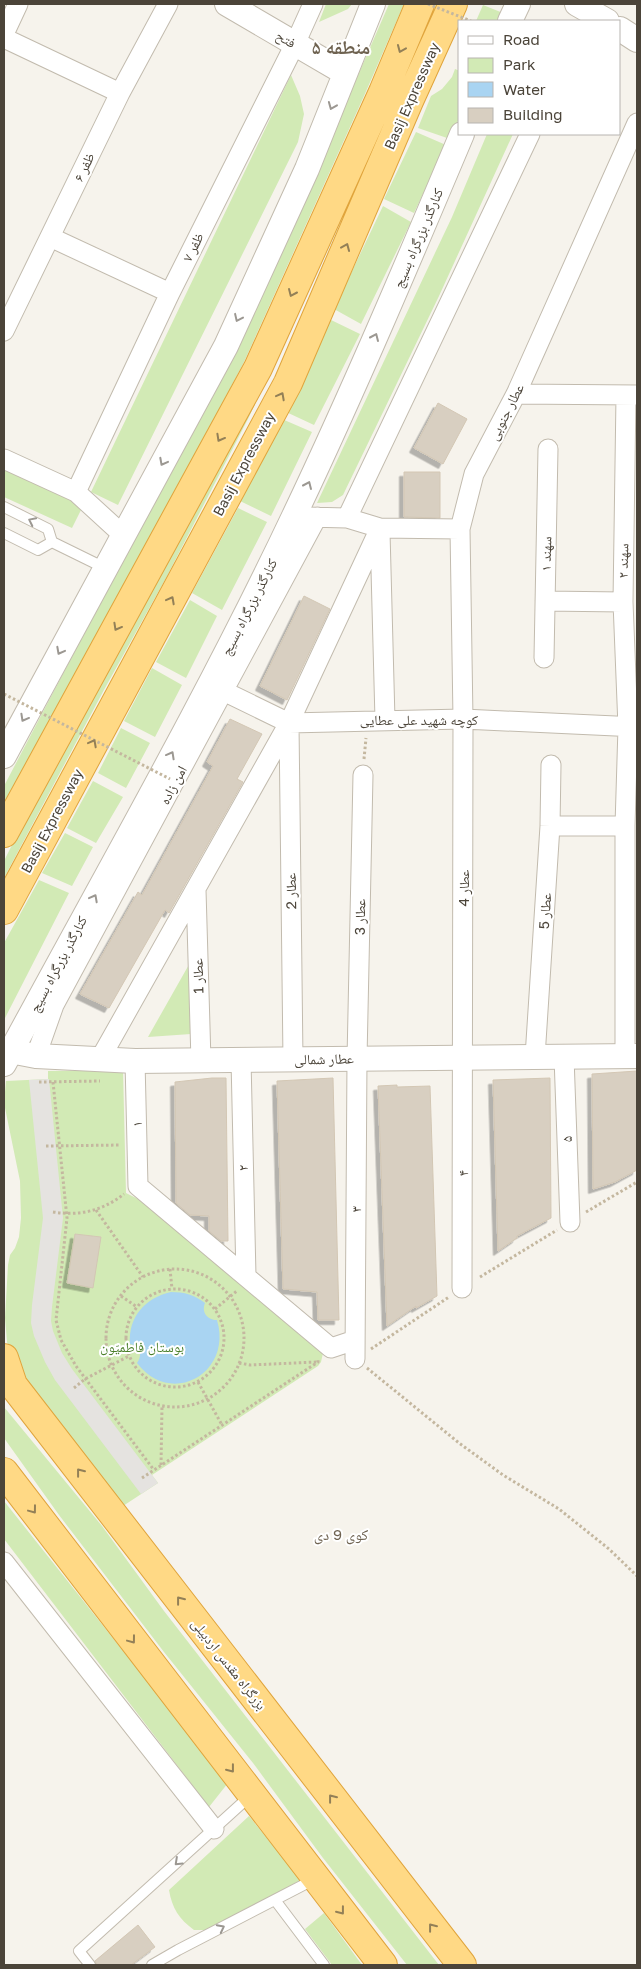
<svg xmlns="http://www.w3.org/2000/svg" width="641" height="1969" viewBox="0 0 641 1969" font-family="'Golos Text','Noto Naskh Arabic',sans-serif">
<defs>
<filter id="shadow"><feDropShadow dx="-4.5" dy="4.5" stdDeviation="0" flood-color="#0004"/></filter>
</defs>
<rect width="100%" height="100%" fill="#f6f3ec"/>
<path fill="#d2eab5" d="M 326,4 L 352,4 L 348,9 L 319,22 Z
M 389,4 L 404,4 L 364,96 L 244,362 L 4,821 L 4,786 L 230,356 L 352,89 Z
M 431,4 L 439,4 L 324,258 L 248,419 L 166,578 L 105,688 L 4,878 L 4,861 Z
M 483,5 L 503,13 L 500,21 L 476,21 Z
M 455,69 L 460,71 L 460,116 L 450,139 L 418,128 L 431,96 L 442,89 L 452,77 Z
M 291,75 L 300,96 L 304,114 L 298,142 L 118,505 L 91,492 Z
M 416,132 L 446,145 L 414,213 L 384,199 Z
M 487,134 L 513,134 L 439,296 L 343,495 L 332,502 L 317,503 L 452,217 Z
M 383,206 L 411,222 L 361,324 L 334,309 Z
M 329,319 L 360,334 L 314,425 L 284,411 Z
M 282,419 L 312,432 L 271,516 L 240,501 Z
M 4,469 L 83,506 L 72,528 L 4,497 Z
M 238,508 L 267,522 L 222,610 L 192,593 Z
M 190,600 L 217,616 L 186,678 L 156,662 Z
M 152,668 L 182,685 L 155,737 L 124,721 Z
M 121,728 L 150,743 L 126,788 L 98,773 Z
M 93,781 L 123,797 L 96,843 L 67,828 Z
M 65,833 L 93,847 L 72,886 L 42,873 Z
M 39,880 L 69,893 L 4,1020 L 4,943 Z
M 191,961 L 191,1034 L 148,1037 Z
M 123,1070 L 126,1193 L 148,1204 L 323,1353 L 321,1362 L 318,1366 L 152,1475 L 158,1483 L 123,1506 L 20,1372 L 7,1342 L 5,1318 L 8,1265 L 10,1255 L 15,1248 L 19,1237 L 21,1218 L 20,1181 L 4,1103 L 6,1081 L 48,1079 L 48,1071 Z
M 4,1407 L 102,1526 L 164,1611 L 439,1965 L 407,1965 L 323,1858 L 253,1763 L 164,1652 L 59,1515 L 4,1438 Z
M 4,1501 L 228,1783 L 209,1807 L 4,1539 Z
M 249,1816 L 301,1880 L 208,1930 L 194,1930 C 179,1919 172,1908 169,1890 Z
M 324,1913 L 362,1965 L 332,1965 L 305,1929 Z"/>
<path fill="#e5e3e0" d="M 49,1079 L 63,1218 L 52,1307 L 51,1321 L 53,1331 L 62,1353 L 72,1369 L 158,1483 L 141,1494 L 55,1380 L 45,1362 L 34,1336 L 31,1323 L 32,1305 L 43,1218 L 29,1080 Z"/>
<path fill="#a9d4f2" d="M 171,1292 C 184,1292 195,1295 205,1303 C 201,1313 208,1320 217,1320 C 233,1373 171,1408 137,1363 C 143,1355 140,1346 130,1344 C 128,1317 145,1298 171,1292 Z"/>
<path fill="#d8cfc1" stroke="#d3c7b4" filter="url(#shadow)" d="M 438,403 L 467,419 L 443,464 L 414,448 Z
M 404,472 L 440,472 L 440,518 L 404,517 Z
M 304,596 L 330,609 L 287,700 L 260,686 Z
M 230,719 L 262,734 L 237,779 L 243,782 L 169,913 L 165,910 L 109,1008 L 80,994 L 138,892 L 142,895 L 213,766 L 207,762 Z
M 637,1071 L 637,1170 L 615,1182 L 593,1189 L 592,1074 Z
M 212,1078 L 226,1078 L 228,1241 L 221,1241 L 209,1231 L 209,1216 L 190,1215 L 176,1203 L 175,1082 Z
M 333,1078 L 339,1320 L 318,1320 L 317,1292 L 283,1289 L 277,1081 Z
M 550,1078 L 551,1218 L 517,1236 L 517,1238 L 498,1251 L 493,1080 Z
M 397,1085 L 397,1087 L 430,1086 L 437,1296 L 416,1308 L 416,1306 L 387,1326 L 378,1086 Z
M 75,1234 L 101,1237 L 93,1288 L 67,1283 Z
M 138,1925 L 155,1947 L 131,1965 L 97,1965 L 95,1961 Z"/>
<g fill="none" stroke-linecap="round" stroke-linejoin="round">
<defs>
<path id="service" d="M 4,507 L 48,529 L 52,542 L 105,568
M 4,533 L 38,550 L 52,542
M 275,1900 L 324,1965
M 90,1965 L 79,1951 L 250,1796
M 152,1965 L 178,1950 L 315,1879"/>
<path id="minor" d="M 4,34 L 18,4
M 4,38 L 120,93
M 50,237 L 170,293
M 4,331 L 120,93 L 168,4
M 516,394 L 637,395
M 4,459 L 76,492 L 123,535
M 76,492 L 170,293 L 295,44 L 313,4
M 306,517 L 347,518 L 380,528 L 460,529
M 347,518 L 530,134
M 380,532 L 385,720
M 545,601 L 623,602
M 544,658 L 548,449
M 213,686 L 289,723 L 463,719 L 637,727
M 289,724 L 293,1060
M 550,826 L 625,826
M 196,890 L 201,1061
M 36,1056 L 54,1005 L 317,517
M 625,1056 L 625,826 L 628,727 L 623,602 L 626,396
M 535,1057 L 550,826 L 551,765
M 564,1057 L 570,1222
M 100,1059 L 289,723 L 380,528
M 241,1060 L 246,1276
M 135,1061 L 138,1186 L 331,1348 L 355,1340
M 462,1288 L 463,719 L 460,529 L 474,474 L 516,394 L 637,123
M 355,1359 L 357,1059 L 363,775
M 4,1562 L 214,1829"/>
<path id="tertiary" d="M 227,4 L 345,73
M 577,4 L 607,21
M 510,21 L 518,4
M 620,29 L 637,40
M 4,756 L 226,346 L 307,169 L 373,4
M 10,1051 L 36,1056 L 135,1061 L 637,1056
M 4,1064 C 102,882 206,702 294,516 C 354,390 408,262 462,134"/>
<path id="trunk" d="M 4,833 L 258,368 L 383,92 L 420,4
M 4,910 L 288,383 L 409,101 L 453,4
M 4,1358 L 13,1385 L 462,1965
M 4,1472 L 383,1965"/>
</defs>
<use href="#service" stroke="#c2bbae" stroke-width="12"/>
<use href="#minor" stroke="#c2bbae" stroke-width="21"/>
<use href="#tertiary" stroke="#c2bbae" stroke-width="26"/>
<use href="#trunk" stroke="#e0a43c" stroke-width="30"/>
<path stroke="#c4b79f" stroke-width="3" stroke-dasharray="2.5 2.5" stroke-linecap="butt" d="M 364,759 L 366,738
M 39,1082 L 100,1081
M 53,1082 L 67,1218 L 56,1320 L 61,1340 L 76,1366 L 154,1470
M 46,1146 L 121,1145
M 96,1210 L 143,1277
M 53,1212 C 80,1216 102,1211 124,1194
M 586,1212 L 637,1182
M 170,1269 L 172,1289
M106 1338a69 69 0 1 1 138 0a69 69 0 1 1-138 0Z
M 480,1277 L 557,1230
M126 1338a49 49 0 1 1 98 0a49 49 0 1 1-98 0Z
M 121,1296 L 137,1307
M 215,1309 L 238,1290
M 371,1349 L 449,1297
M 239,1363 L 250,1365 L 317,1362
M 367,1368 L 459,1443 L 503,1475 L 559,1509 L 609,1549 L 637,1576
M 198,1382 L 222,1425
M 74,1388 L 85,1379 L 129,1356
M 161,1465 L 162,1406
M 142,1478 L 318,1362 L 318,1358"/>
<use href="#service" stroke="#fff" stroke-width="10"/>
<use href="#minor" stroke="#fff" stroke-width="19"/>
<use href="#tertiary" stroke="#fff" stroke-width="24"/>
<use href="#trunk" stroke="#ffd985" stroke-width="28"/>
<path stroke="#c4b79f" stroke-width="3" stroke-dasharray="2.5 2.5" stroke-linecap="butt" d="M 428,4 L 471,21
M 4,694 L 170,779"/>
</g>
<defs><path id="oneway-chevron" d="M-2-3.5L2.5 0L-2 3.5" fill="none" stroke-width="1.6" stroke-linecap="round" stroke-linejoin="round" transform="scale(1.25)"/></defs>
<g stroke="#938057">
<use href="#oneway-chevron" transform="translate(401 49) rotate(113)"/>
<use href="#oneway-chevron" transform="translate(346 247) rotate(-67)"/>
<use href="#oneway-chevron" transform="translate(292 293) rotate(114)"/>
<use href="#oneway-chevron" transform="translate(281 396) rotate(-62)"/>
<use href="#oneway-chevron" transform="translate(220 438) rotate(119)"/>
<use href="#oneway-chevron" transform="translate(171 600) rotate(-62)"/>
<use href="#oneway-chevron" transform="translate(117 627) rotate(119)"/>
<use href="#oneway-chevron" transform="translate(93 743) rotate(-62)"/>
<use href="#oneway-chevron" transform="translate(80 1472) rotate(-128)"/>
<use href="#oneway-chevron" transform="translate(33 1510) rotate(53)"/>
<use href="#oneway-chevron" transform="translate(180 1600) rotate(-128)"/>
<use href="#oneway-chevron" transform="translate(132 1640) rotate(53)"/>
<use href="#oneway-chevron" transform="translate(231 1769) rotate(52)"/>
<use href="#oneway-chevron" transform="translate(332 1798) rotate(-128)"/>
<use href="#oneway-chevron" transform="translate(341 1911) rotate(52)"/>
<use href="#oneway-chevron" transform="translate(432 1927) rotate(-128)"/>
</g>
<g stroke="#9c9892">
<use href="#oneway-chevron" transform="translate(332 106) rotate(112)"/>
<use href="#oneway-chevron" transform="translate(238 318) rotate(115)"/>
<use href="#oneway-chevron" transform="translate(375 337) rotate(-66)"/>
<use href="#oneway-chevron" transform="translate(163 462) rotate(118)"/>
<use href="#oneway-chevron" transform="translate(308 485) rotate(-66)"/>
<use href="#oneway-chevron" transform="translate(32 521) rotate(-154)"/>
<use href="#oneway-chevron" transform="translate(60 651) rotate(118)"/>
<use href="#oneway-chevron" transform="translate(24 718) rotate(119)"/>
<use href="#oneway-chevron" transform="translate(171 755) rotate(-61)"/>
<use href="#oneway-chevron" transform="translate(94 898) rotate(-62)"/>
<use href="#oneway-chevron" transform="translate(178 1862) rotate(137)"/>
<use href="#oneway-chevron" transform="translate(221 1928) rotate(-27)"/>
</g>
<g text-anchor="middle" stroke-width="4" stroke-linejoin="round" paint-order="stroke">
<g font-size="14" fill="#4b4439" stroke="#fff">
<text transform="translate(286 39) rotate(31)" y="5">فتح</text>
<text transform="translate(412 96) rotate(-66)" y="5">Basij Expressway</text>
<text transform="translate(84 167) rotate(-64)" y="5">ظفر ۶</text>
<text transform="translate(418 238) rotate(-67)" y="5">کنارگذر بزرگراه بسیج</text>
<text transform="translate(193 247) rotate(-63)" y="5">ظفر ۷</text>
<text transform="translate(506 412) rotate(-63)" y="5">عطار جنوبی</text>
<text transform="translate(244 464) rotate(-62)" y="5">Basij Expressway</text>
<text transform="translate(546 554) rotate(-89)" y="5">سهند ۱</text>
<text transform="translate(623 561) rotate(-89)" y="5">سهند ۲</text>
<text transform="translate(249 607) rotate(-63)" y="5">کنارگذر بزرگراه بسیج</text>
<text x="419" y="725">کوچه شهید علی عطایی</text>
<text transform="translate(173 785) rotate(-62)" y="5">امن زاده</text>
<text transform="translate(52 821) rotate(-62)" y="5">Basij Expressway</text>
<text transform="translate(464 888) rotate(-90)" y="5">عطار 4</text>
<text transform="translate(291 891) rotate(-91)" y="5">عطار 2</text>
<text transform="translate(545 911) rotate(-86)" y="5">عطار 5</text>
<text transform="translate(360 917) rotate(-89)" y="5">عطار 3</text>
<text transform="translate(58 964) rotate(-62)" y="5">کنارگذر بزرگراه بسیج</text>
<text transform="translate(198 976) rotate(-92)" y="5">عطار 1</text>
<text transform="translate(324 1059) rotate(-1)" y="5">عطار شمالی</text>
<text transform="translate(137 1124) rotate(-91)" y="5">۱</text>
<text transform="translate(567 1139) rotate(-92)" y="5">۵</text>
<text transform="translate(243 1168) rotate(-91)" y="5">۲</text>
<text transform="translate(463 1173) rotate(-90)" y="5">۴</text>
<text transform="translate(356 1209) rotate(-90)" y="5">۳</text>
<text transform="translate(229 1664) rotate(52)" y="5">بزرگراه مقدس اردبیلی</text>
</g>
<g font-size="14" fill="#4a7f2a" stroke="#fff">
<text x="142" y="1352">بوستان فاطمیّون</text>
</g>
<g font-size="15" fill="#6e6250" stroke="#fff">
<text x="341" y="1540">کوی 9 دی</text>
</g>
<g font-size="19" font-weight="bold" fill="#6e6250" stroke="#fff">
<text x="341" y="54">منطقه ۵</text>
</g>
</g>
<rect width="641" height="1969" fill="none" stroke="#4b4439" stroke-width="10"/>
<rect x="458" y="20" width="162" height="115" fill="#ffffff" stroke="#b7b4b0"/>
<rect x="468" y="36" width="25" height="8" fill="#ffffff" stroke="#b7b4b0"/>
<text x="503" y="45" font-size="15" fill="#4b4439">Road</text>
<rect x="468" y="58" width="25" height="15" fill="#d2eab5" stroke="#b7b4b0"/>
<text x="503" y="70" font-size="15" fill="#4b4439">Park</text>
<rect x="468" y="82" width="25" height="15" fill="#a9d4f2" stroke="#b7b4b0"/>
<text x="503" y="95" font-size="15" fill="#4b4439">Water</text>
<rect x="468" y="108" width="25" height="15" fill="#d8cfc1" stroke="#b7b4b0"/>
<text x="503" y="120" font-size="15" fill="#4b4439">Building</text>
</svg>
